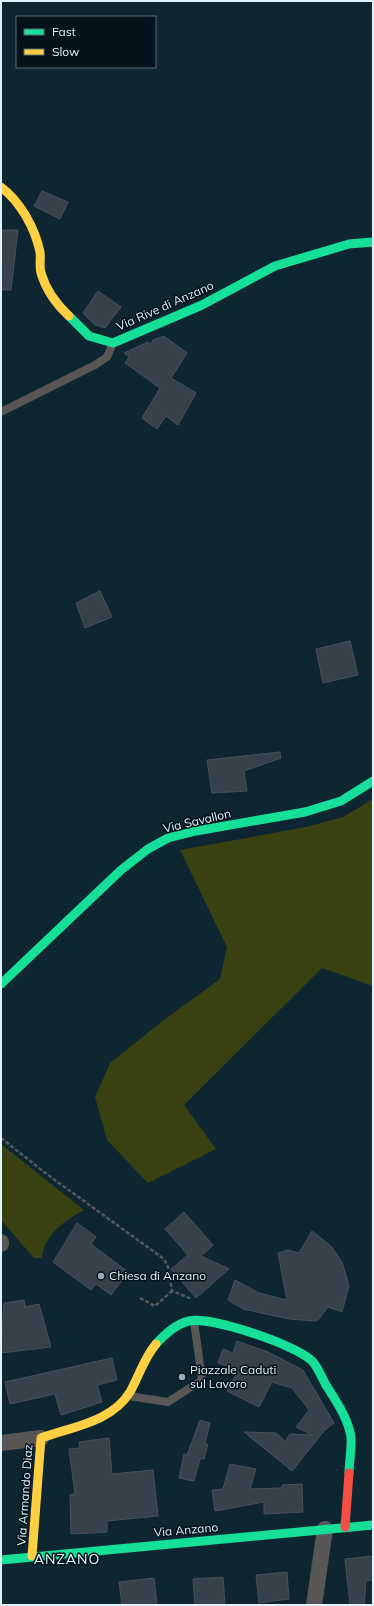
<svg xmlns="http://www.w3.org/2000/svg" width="374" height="1606" viewBox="0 0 374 1606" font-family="Mulish,sans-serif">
<rect width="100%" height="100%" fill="#0e2631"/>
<path fill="#3a4111" d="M 373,799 L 373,986 L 322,968 L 184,1105 L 216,1149 L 148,1183 L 107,1140 L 95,1097 L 110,1063 L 164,1020 L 220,979 L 227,947 L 180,850 L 306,827 L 343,817 Z
M 1,1144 L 84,1210 C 65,1220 44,1235 42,1258 L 34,1258 L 1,1220 Z"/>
<path fill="#37414c" stroke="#48515d" d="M 42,191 L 68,202 L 60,219 L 34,206 Z
M 1,230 L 18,230 L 11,290 L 1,290 Z
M 98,291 L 121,307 L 105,328 L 95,325 L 83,313 Z
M 164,336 L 187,353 L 171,378 L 196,393 L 178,425 L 166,416 L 157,429 L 142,418 L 160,388 L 125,363 L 129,357 L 124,353 L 148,342 L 151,344 L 153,340 Z
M 100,591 L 112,617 L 85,628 L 76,603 Z
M 350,641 L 358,675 L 323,683 L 316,649 Z
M 280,752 L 281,758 L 244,771 L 247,791 L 212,793 L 207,760 Z
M 184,1212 L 213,1245 L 201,1256 L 229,1269 L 196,1298 L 171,1269 L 188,1255 L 165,1229 Z
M 77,1223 L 96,1237 L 91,1244 L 128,1272 L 111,1295 L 96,1284 L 91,1290 L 53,1262 Z
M 312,1231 L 331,1246 L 342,1262 L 349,1286 L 342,1312 L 328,1307 L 317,1321 L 289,1319 L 243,1309 L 228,1300 L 235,1280 L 259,1293 L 287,1300 L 278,1253 L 288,1250 L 299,1253 Z
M 24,1300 L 25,1307 L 39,1304 L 51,1347 L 1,1353 L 4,1303 Z
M 237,1341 L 268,1352 L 303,1370 L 334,1423 L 324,1431 L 292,1471 L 244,1432 L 276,1433 L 285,1441 L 290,1434 L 312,1435 L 296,1427 L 309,1410 L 292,1388 L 272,1382 L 259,1407 L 227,1391 L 238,1370 L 218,1363 L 223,1349 L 233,1353 Z
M 112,1358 L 117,1380 L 97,1385 L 102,1402 L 61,1415 L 55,1394 L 10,1404 L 5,1382 Z
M 200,1420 L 210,1423 L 205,1444 L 208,1444 L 204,1459 L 200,1459 L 194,1481 L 179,1478 L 184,1454 L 187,1455 Z
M 109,1438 L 112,1474 L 153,1470 L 158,1516 L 107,1521 L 107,1532 L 71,1534 L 70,1495 L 75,1494 L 69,1449 L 80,1448 L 79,1442 Z
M 230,1464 L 256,1469 L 250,1489 L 281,1488 L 282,1485 L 302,1484 L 303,1512 L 264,1514 L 264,1502 L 215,1511 L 212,1490 L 223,1489 Z
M 373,1556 L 373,1580 L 366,1581 L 364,1605 L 350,1605 L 345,1559 Z
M 287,1572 L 289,1599 L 259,1603 L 256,1575 Z
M 223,1577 L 225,1605 L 195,1605 L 193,1579 Z
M 154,1578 L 157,1605 L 122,1605 L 119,1582 Z"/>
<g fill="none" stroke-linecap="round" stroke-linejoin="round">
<path stroke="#55595b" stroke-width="2.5" stroke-dasharray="4 2" stroke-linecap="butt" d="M 1,1138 L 48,1175 L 164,1259 L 168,1267 L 172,1291 L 192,1299
M 140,1298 L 155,1306 L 172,1291"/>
<path stroke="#595756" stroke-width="8" d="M 1,412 L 95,365 L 107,357 L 113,343
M 129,1396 L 168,1402 L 202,1380 L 194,1321"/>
<path stroke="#595756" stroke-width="16" d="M 1,1242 L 1,1244
M 1,1443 L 41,1438
M 314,1605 L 325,1529"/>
<path stroke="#16e098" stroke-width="9" d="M 69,316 L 89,336 L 113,343 L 202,305 L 275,266 L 349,244 L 373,242
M 1,984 L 121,870 L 148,849 L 168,838 L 196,831 L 305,812 L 341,801 L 373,781
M 156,1344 C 165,1334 176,1324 189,1321 C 210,1316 297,1345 312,1361 C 318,1367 322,1378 326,1385 C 336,1401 348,1418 351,1437 C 352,1448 349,1462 349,1473
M 1,1560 L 373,1525"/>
<path stroke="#ffcf43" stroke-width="9" d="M 1,187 C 20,201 35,228 40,252 C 41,259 39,266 41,273 C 46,290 56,304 69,316
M 32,1556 L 41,1438 C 71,1427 112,1422 130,1392 C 139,1376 144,1358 156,1344"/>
<path stroke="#f24e42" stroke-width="9" d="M 345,1527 L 349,1473"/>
</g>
<g fill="#97abb6" stroke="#03121b" stroke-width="1.5">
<circle cx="101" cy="1276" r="4"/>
<circle cx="182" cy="1377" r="4"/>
</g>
<g text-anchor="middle" stroke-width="3" stroke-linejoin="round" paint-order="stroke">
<g font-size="12" fill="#e1f3fd" stroke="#03121b">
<text transform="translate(165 306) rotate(-24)" y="4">Via Rive di Anzano</text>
<text transform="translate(197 821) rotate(-13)" y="4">Via Savallon</text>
<text transform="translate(25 1495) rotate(-86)" y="4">Via Armando Diaz</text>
<text transform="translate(186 1530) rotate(-5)" y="4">Via Anzano</text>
</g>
<g font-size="12" fill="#e1f3fd" stroke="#03121b" text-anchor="start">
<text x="109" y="1280">Chiesa di Anzano</text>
<text x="190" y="1374">Piazzale Caduti<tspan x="190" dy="14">sul Lavoro</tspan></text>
</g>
<g font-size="14" letter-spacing="1" fill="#e1f3fd" stroke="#03121b">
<text x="67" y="1564">ANZANO</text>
</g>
</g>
<rect width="374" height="1606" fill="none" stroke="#e1f3fd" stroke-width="4"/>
<rect x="16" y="16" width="140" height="52" fill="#03121b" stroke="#5c6c75"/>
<rect x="24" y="29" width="20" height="6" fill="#16e098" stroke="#5c6c75"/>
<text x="52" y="36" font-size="12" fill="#e1f3fd">Fast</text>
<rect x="24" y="49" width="20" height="6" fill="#ffcf43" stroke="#5c6c75"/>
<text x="52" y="56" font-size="12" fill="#e1f3fd">Slow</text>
</svg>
